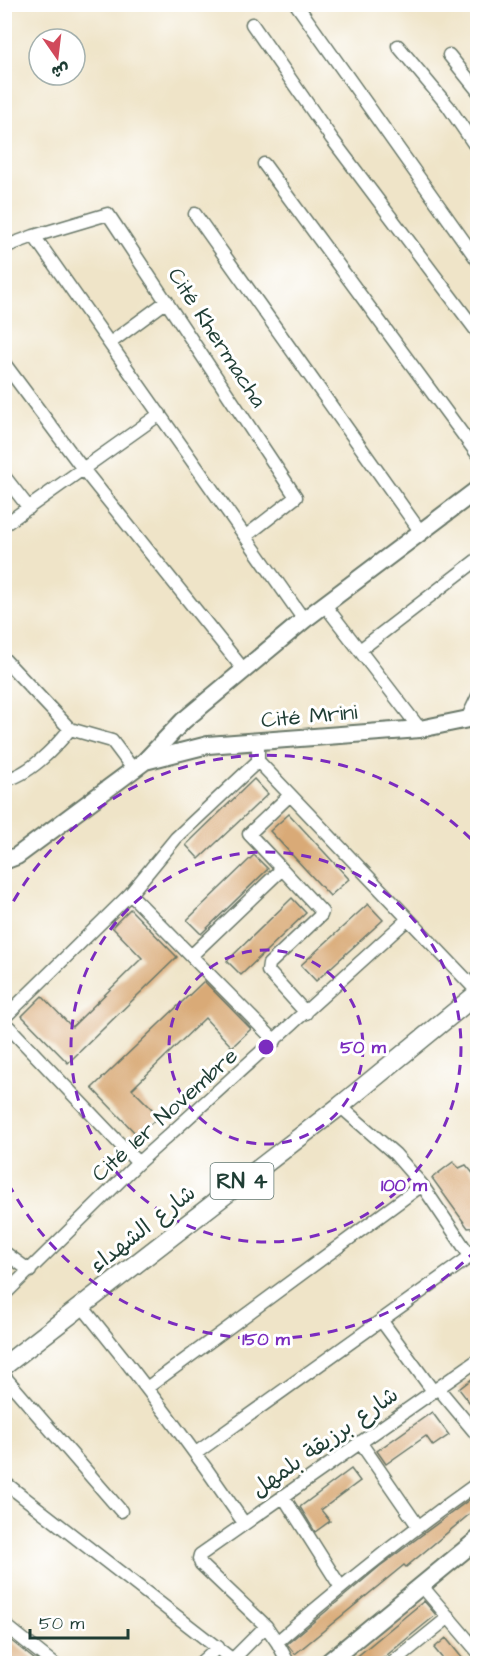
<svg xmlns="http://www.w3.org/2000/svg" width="482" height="1668" viewBox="0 0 482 1668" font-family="'Architects Daughter','Playpen Sans Arabic',sans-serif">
<rect width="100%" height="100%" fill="#fff"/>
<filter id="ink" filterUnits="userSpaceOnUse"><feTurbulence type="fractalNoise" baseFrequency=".0167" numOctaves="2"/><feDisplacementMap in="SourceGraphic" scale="12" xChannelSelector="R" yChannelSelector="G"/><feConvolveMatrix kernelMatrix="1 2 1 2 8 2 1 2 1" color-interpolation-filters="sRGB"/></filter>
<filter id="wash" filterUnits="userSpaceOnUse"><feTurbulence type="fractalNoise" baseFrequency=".008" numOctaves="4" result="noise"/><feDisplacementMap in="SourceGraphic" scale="24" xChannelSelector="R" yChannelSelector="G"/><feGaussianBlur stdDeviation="1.35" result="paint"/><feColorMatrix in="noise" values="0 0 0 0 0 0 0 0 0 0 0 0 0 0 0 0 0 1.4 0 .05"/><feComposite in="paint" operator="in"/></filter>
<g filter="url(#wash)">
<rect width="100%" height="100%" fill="#efe4c8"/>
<g id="blocks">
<path fill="#d9aa77" d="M 254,779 L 268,794 L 199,859 L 186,845 Z
M 289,814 L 349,879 L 330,896 L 270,831 Z
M 254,855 L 268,869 L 201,934 L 187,920 Z
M 292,898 L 306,913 L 241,975 L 227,961 Z
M 368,904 L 383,920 L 316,981 L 301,965 Z
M 130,909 L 177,957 L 68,1063 L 22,1016 L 42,996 L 72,1027 L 142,958 L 112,927 Z
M 204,981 L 251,1029 L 232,1047 L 205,1018 L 132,1089 L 159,1116 L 138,1136 L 92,1088 Z
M 453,1162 L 459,1168 L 466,1165 L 477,1178 L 477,1227 L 468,1228 L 432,1178 Z
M 477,1375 L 477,1412 L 459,1389 Z
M 432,1412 L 449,1435 L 433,1446 L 426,1436 L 386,1464 L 377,1451 Z
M 351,1469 L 360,1481 L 321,1510 L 330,1521 L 315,1532 L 300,1507 Z
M 477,1494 L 477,1508 L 406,1567 L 404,1565 L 295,1654 L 287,1644 L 380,1566 Z
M 424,1601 L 436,1615 L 376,1664 L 348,1664 Z
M 4,1635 L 40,1664 L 4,1664 Z
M 446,1638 L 467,1664 L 447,1664 L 434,1648 Z"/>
</g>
</g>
<g filter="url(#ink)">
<use href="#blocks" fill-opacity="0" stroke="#687768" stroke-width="1.5"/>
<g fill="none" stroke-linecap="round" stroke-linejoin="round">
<defs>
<path id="street" d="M 296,4 L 478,261
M 252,24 L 332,139 L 478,333
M 398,46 L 448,106 L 474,144 L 478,141
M 449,55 L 478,91
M 264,164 L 478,455
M 195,214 L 420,531
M 34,236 L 304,620
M 4,247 L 34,236 L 108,214 L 296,497 L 246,536
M 110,343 L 167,301
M 4,363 L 83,469 L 243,669
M 4,476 L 29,508
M 4,525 L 160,414
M 324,604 L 420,729
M 360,650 L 478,559
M 4,659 L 70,729 L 112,741 L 133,769
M 467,719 L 478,696
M 258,742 L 258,761 L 478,992
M 4,780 C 28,776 55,748 70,729
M 282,869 L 322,912 L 321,915 L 269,964 L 268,971 L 306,1013
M 130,894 L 275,1041
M 192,955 L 282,869 L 249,834 L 290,795
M 4,1018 L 130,894 L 176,838 L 258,761
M 4,1022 L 138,1163
M 340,1106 L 395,1154 L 422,1185 L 470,1256 L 474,1251
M 4,1252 L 30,1271
M 4,1295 L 138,1163 L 408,919
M 81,1305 C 139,1376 193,1448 244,1523
M 381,1320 L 433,1391
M 4,1376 L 121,1511
M 148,1387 L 422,1185
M 438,1388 L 478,1436
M 360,1442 L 418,1526
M 196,1453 L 478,1251
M 4,1482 L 238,1664
M 283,1496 L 340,1586
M 421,1585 L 478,1652
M 4,1624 L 54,1664
M 277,1642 C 342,1585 407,1533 478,1483
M 232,1660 L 266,1626
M 199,1664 L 218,1647
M 289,1664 L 277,1642 L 266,1626 L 201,1564 L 199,1559 L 200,1555 L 478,1360
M 391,1664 L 449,1617"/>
<path id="secondary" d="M 145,761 L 208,745 L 420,729 L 478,717
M 4,861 L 17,856 L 145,761 L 183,721 L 304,620 L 478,489
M 326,1664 L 478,1539"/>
<path id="primary" d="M 4,1366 L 340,1106 L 478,993"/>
</defs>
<use href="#street" stroke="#687768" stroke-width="15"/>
<use href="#secondary" stroke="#687768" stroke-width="20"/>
<use href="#primary" stroke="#687768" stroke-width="21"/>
<use href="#street" stroke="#fff" stroke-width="12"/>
<use href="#secondary" stroke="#fff" stroke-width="16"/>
<use href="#primary" stroke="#fff" stroke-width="18"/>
</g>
</g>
<g fill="none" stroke="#7b2cbf" stroke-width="3" stroke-dasharray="10 8">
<circle cx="266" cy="1047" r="97"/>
<circle cx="266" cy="1047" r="195"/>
<path d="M476 1250A292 292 0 0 1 5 1177M5 917A292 292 0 0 1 476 844"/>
</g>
<g text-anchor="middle" stroke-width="6" stroke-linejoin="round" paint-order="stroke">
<rect fill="#fff" stroke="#627771" stroke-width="1.5" x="210.5" y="1163" width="63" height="36" rx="4.5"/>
<g font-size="21" font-weight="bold" fill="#1f3d34">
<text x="242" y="1188">RN 4</text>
</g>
<g font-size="22" fill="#1f3d34" stroke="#fff">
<text transform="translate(218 337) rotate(57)" y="8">Cité Khermacha</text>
<text transform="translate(309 715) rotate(-5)" y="8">Cité Mrini</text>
<text transform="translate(164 1114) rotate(-42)" y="8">Cité 1er Novembre</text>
<text transform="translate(142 1228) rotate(-38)" y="8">شارع الشهداء</text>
<text transform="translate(324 1441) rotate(-35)" y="8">شارع برزيقة بلمهل</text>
</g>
</g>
<circle cx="266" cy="1047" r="9" fill="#7b2cbf" stroke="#fff" stroke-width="3"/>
<g font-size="18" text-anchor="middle" font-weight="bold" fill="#7b2cbf" stroke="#fff" stroke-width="6" stroke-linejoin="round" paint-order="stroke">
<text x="363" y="1053">50 m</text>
<text x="404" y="1191">100 m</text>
<text x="266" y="1345">150 m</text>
</g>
<rect width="482" height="1668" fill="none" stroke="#fff" stroke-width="24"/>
<g transform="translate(57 57) rotate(166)"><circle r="28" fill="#ffffff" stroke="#a5b1ae" stroke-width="1.5"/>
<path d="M0-4.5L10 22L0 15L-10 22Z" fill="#d1495b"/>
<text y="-9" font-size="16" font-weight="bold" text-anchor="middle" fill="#1f3d34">ش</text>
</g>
<path d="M30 1629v9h98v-9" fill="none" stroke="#1f3d34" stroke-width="3"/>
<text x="39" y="1629" font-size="18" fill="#1f3d34" stroke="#ffffff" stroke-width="4.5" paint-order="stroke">50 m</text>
</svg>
